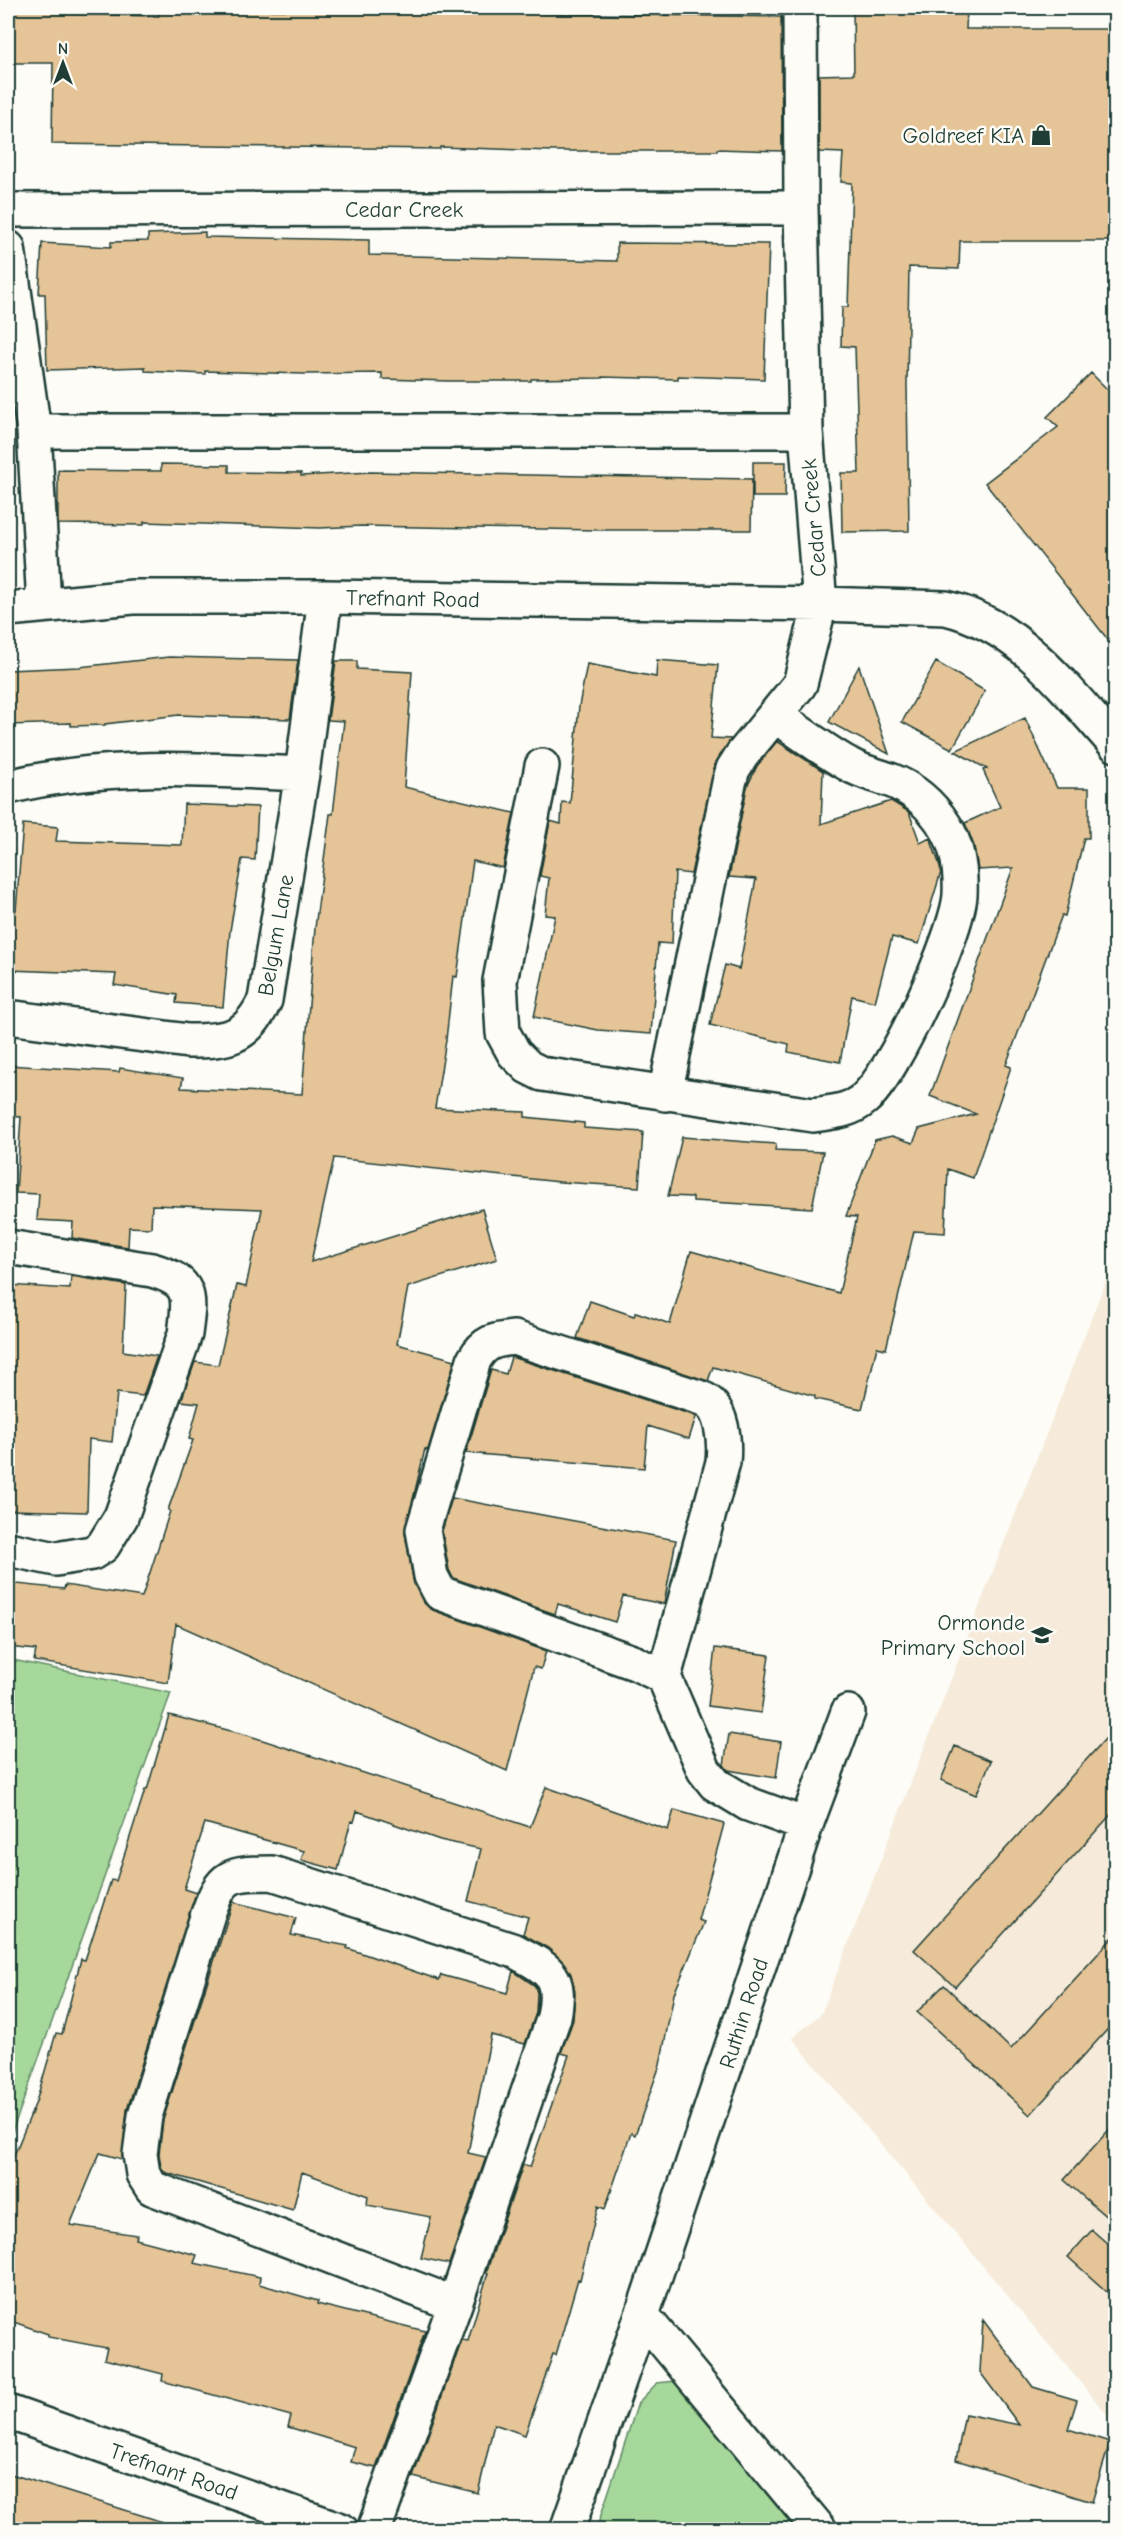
<svg xmlns="http://www.w3.org/2000/svg" width="1123" height="2537" viewBox="0 0 1123 2537" font-family="'Comic Neue',sans-serif">
<rect width="100%" height="100%" fill="#fdfcf7"/>
<filter id="ink" filterUnits="userSpaceOnUse"><feTurbulence type="fractalNoise" baseFrequency=".0167" numOctaves="2"/><feDisplacementMap in="SourceGraphic" scale="12" xChannelSelector="R" yChannelSelector="G"/><feConvolveMatrix kernelMatrix="1 2 1 2 8 2 1 2 1" color-interpolation-filters="sRGB"/></filter>
<g filter="url(#ink)">
<path fill="#f6ebda" d="M 1115,1257 L 1115,2424 L 792,2038 L 821,2014 Z"/>
<path fill="#a5d89a" stroke="#628a67" stroke-width="1.5" d="M 8,1659 L 171,1693 L 8,2143 Z
M 676,2381 L 800,2530 L 596,2530 L 638,2403 L 657,2383 Z"/>
<path fill="#e5c497" stroke="#1f3d34" stroke-width="1.5" d="M 9,8 L 64,8 L 64,14 L 159,16 L 159,10 L 331,10 L 781,17 L 782,151 L 717,149 L 717,151 L 553,151 L 440,147 L 440,149 L 52,144 L 53,63 L 10,63 Z
M 853,8 L 967,8 L 966,29 L 1116,29 L 1116,241 L 960,241 L 959,269 L 909,267 L 907,384 L 909,531 L 842,532 L 841,473 L 859,473 L 855,347 L 841,346 L 842,307 L 848,307 L 852,183 L 841,182 L 843,153 L 819,152 L 819,75 L 854,74 Z
M 205,232 L 205,237 L 369,240 L 369,255 L 617,261 L 617,243 L 769,244 L 764,379 L 678,376 L 678,379 L 602,377 L 602,378 L 531,379 L 531,381 L 449,381 L 382,379 L 382,373 L 304,374 L 205,371 L 205,374 L 145,371 L 145,367 L 47,370 L 45,294 L 39,294 L 42,243 L 111,247 L 111,242 L 148,241 L 148,234 Z
M 1091,373 L 1116,398 L 1116,650 L 985,483 L 1058,427 L 1047,417 Z
M 753,462 L 786,462 L 785,497 L 753,497 Z
M 161,464 L 229,465 L 229,472 L 301,473 L 301,476 L 370,472 L 752,479 L 751,530 L 598,530 L 361,526 L 320,528 L 144,522 L 144,525 L 58,524 L 58,470 L 161,471 Z
M 169,657 L 298,660 L 290,719 L 179,715 L 105,724 L 105,725 L 71,726 L 71,723 L 8,725 L 8,670 L 79,667 Z
M 657,660 L 718,665 L 711,738 L 731,739 L 715,764 L 691,874 L 675,872 L 672,944 L 658,943 L 651,1034 L 598,1030 L 534,1017 L 555,916 L 545,915 L 549,878 L 540,876 L 550,821 L 561,824 L 562,802 L 570,803 L 579,706 L 587,664 L 656,677 Z
M 336,661 L 357,661 L 357,669 L 412,672 L 404,787 L 514,813 L 503,868 L 473,861 L 457,977 L 453,976 L 446,1040 L 435,1108 L 525,1112 L 525,1117 L 584,1123 L 584,1128 L 643,1132 L 639,1187 L 560,1182 L 334,1158 L 311,1262 L 482,1209 L 497,1259 L 408,1287 L 397,1344 L 455,1360 L 428,1450 L 425,1449 L 405,1533 L 414,1584 L 423,1602 L 433,1610 L 546,1651 L 541,1669 L 534,1667 L 507,1771 L 176,1624 L 168,1683 L 34,1661 L 36,1650 L 8,1647 L 8,1583 L 64,1589 L 65,1585 L 142,1597 L 170,1511 L 168,1510 L 193,1440 L 189,1439 L 199,1403 L 181,1401 L 195,1362 L 218,1365 L 237,1285 L 246,1287 L 262,1209 L 152,1205 L 151,1228 L 129,1227 L 128,1247 L 72,1238 L 73,1222 L 37,1220 L 39,1194 L 16,1193 L 21,1117 L 8,1116 L 8,1065 L 119,1072 L 120,1068 L 183,1078 L 181,1088 L 302,1094 L 315,928 L 330,814 L 333,814 L 344,721 L 328,720 Z
M 936,662 L 985,691 L 952,749 L 902,722 Z
M 859,666 L 889,754 L 829,722 Z
M 1025,718 L 1057,788 L 1089,788 L 1089,838 L 1084,838 L 1065,916 L 1062,915 L 1006,1065 L 1011,1067 L 973,1178 L 948,1169 L 945,1233 L 914,1231 L 886,1349 L 877,1347 L 862,1409 L 815,1399 L 815,1396 L 713,1367 L 708,1381 L 577,1338 L 590,1301 L 634,1316 L 636,1312 L 670,1324 L 691,1251 L 839,1293 L 857,1217 L 846,1216 L 875,1140 L 892,1136 L 913,1143 L 919,1129 L 976,1114 L 930,1096 L 1013,868 L 978,870 L 974,846 L 965,823 L 1000,807 L 983,770 L 987,769 L 955,751 Z
M 777,741 L 823,771 L 821,824 L 891,801 L 909,812 L 920,843 L 930,838 L 939,863 L 941,872 L 919,944 L 892,937 L 875,1002 L 852,996 L 840,1062 L 788,1052 L 789,1044 L 710,1025 L 725,965 L 739,969 L 756,879 L 729,877 L 747,787 L 757,766 Z
M 184,804 L 258,807 L 255,860 L 242,859 L 230,931 L 223,1007 L 176,1003 L 177,995 L 114,985 L 116,974 L 9,970 L 11,910 L 16,910 L 23,824 L 58,827 L 56,841 L 182,845 Z
M 682,1137 L 776,1144 L 775,1150 L 823,1152 L 812,1208 L 693,1201 L 693,1197 L 668,1196 Z
M 71,1276 L 126,1285 L 123,1351 L 157,1356 L 143,1396 L 117,1393 L 112,1442 L 89,1439 L 87,1512 L 8,1510 L 8,1285 L 70,1289 Z
M 511,1357 L 693,1415 L 696,1417 L 689,1439 L 648,1426 L 644,1468 L 466,1453 L 491,1370 L 506,1374 Z
M 452,1498 L 676,1540 L 664,1604 L 623,1596 L 615,1622 L 558,1604 L 555,1614 L 453,1578 L 449,1570 L 442,1531 Z
M 715,1648 L 769,1655 L 761,1713 L 708,1706 Z
M 169,1715 L 247,1735 L 530,1827 L 546,1787 L 668,1830 L 674,1810 L 724,1824 L 698,1920 L 704,1922 L 674,1994 L 660,2065 L 635,2135 L 631,2133 L 605,2209 L 598,2206 L 580,2280 L 578,2279 L 556,2355 L 553,2354 L 525,2435 L 494,2424 L 478,2493 L 413,2477 L 462,2340 L 468,2341 L 488,2273 L 486,2273 L 523,2165 L 530,2167 L 569,2055 L 561,2053 L 573,2020 L 575,1992 L 571,1974 L 564,1963 L 548,1948 L 523,1934 L 528,1917 L 468,1901 L 481,1849 L 440,1840 L 357,1811 L 354,1822 L 351,1821 L 338,1870 L 301,1860 L 304,1851 L 205,1823 L 184,1889 L 196,1893 L 127,2110 L 122,2159 L 100,2153 L 70,2225 L 137,2235 L 136,2239 L 197,2255 L 194,2263 L 260,2277 L 259,2284 L 318,2301 L 317,2304 L 425,2331 L 376,2468 L 351,2462 L 355,2447 L 288,2427 L 291,2416 L 162,2381 L 163,2374 L 104,2359 L 107,2348 L 48,2337 L 48,2334 L 8,2320 L 8,2170 L 36,2102 L 56,2033 L 62,2034 L 81,1959 L 85,1960 L 111,1880 L 116,1881 L 145,1790 L 147,1790 Z
M 1116,1727 L 1116,1809 L 955,1987 L 914,1950 Z
M 729,1734 L 781,1742 L 776,1778 L 728,1770 L 724,1765 Z
M 955,1746 L 991,1761 L 976,1795 L 941,1780 Z
M 233,1902 L 296,1918 L 291,1935 L 348,1946 L 347,1948 L 439,1980 L 441,1975 L 507,1993 L 513,1971 L 535,1986 L 537,1993 L 536,2013 L 525,2044 L 491,2035 L 468,2153 L 486,2157 L 449,2264 L 421,2258 L 431,2217 L 367,2205 L 368,2196 L 302,2172 L 293,2210 L 164,2172 L 161,2167 L 159,2154 L 163,2120 Z
M 1116,1934 L 1116,2020 L 1030,2115 L 917,2012 L 944,1985 L 1011,2049 Z
M 1116,2122 L 1116,2225 L 1064,2180 Z
M 1092,2230 L 1116,2251 L 1116,2300 L 1068,2257 Z
M 983,2320 L 1033,2387 L 1077,2400 L 1068,2429 L 1110,2442 L 1092,2502 L 956,2460 L 965,2414 L 1019,2425 L 980,2372 Z
M 8,2473 L 163,2522 L 162,2529 L 8,2529 Z"/>
<g fill="none" stroke-linecap="round" stroke-linejoin="round">
<defs>
<path id="street" d="M 8,210 L 801,208
M 8,248 L 34,431 L 44,604
M 34,431 L 806,431
M 8,609 L 133,597 L 325,597 L 820,604 L 946,608 C 1021,626 1066,690 1116,745
M 542,766 L 500,981 L 503,1033 L 514,1053 L 528,1067 L 542,1074 L 813,1115 C 831,1112 849,1112 864,1099 C 894,1074 957,935 960,895 C 961,871 958,846 945,826 C 931,804 914,789 890,780 C 876,775 861,772 848,764 C 823,750 800,732 776,716
M 8,787 C 104,763 203,769 302,774
M 8,1017 L 188,1041 C 227,1041 247,1039 265,1000 L 302,774 L 325,597
M 665,1094 L 729,783 L 733,769 L 742,755 L 800,684 L 820,604 L 806,431 L 801,208 L 800,8
M 8,1247 L 152,1270 C 193,1282 190,1296 185,1334 L 121,1517 L 103,1546 L 92,1553 L 56,1559 L 8,1549
M 664,1677 L 635,1663 L 440,1593 L 431,1576 L 423,1530 L 474,1360 C 484,1342 494,1340 514,1338 L 701,1398 C 723,1406 725,1442 723,1462 L 664,1677 L 704,1770 L 715,1784 L 748,1804 L 806,1825
M 642,2315 L 820,2530
M 8,2412 L 341,2530
M 374,2530 L 455,2304 L 554,2017 C 562,1975 550,1970 515,1951 L 272,1873 C 230,1873 222,1874 208,1914 L 145,2116 L 140,2154 L 143,2174 L 152,2188 L 455,2304
M 567,2530 L 642,2315 L 806,1825 L 848,1712"/>
</defs>
<use href="#street" stroke="#1f3d34" stroke-width="38"/>
<use href="#street" stroke="#fdfcf7" stroke-width="33"/>
</g>
</g>
<defs>
<symbol id="shop-bare" viewBox="-9 -9 18 18"><path d="M-5-2.5h2.3a2.7 3.5 0 0 1 5.4 0H5L5.5 6h-11ZM-1.5-2.5h3a1.5 2.3 0 0 0-3 0Z" fill="#1f3d34" stroke="#fdfcf7" stroke-width="2.5" paint-order="stroke"/></symbol>
<symbol id="school-bare" viewBox="-9 -9 18 18"><path d="M0-5L7-2L0 1L-7-2ZM-4 1L0 2.5L4 1V4Q0 6-4 4Z" fill="#1f3d34" stroke="#fdfcf7" stroke-width="2.5" paint-order="stroke"/></symbol>
</defs>
<g fill-rule="evenodd">
<use href="#shop-bare" x="1026" y="120" width="30" height="30"/>
<use href="#school-bare" x="1027" y="1620" width="30" height="30"/>
</g>
<g text-anchor="middle" stroke-width="5" stroke-linejoin="round" paint-order="stroke">
<g font-size="22" fill="#1f3d34" stroke="#fdfcf7" text-anchor="end">
<text x="1024" y="143">Goldreef KIA</text>
<text x="1025" y="1630">Ormonde<tspan x="1025" dy="25">Primary School</tspan></text>
</g>
<g font-size="22" fill="#1f3d34" stroke="#fdfcf7">
<text x="404" y="217">Cedar Creek</text>
<text transform="translate(813 518) rotate(-95)" y="8">Cedar Creek</text>
<text transform="translate(413 598) rotate(1)" y="8">Trefnant Road</text>
<text transform="translate(275 935) rotate(-80)" y="8">Belgum Lane</text>
<text transform="translate(743 2013) rotate(-72)" y="8">Ruthin Road</text>
<text transform="translate(174 2471) rotate(19)" y="8">Trefnant Road</text>
</g>
</g>
<rect width="1123" height="2537" fill="none" stroke="#fdfcf7" stroke-width="30"/>
<rect x="15" y="15" width="1093" height="2507" fill="none" stroke="#1f3d34" stroke-width="2" filter="url(#ink)"/>
<g transform="translate(63 63)" stroke="#fdfcf7" stroke-width="4.5" paint-order="stroke">
<path d="M0-4.5L10 22L0 15L-10 22Z" fill="#1f3d34"/>
<text y="-9" font-size="16" font-weight="bold" text-anchor="middle" fill="#1f3d34">N</text>
</g>
</svg>
